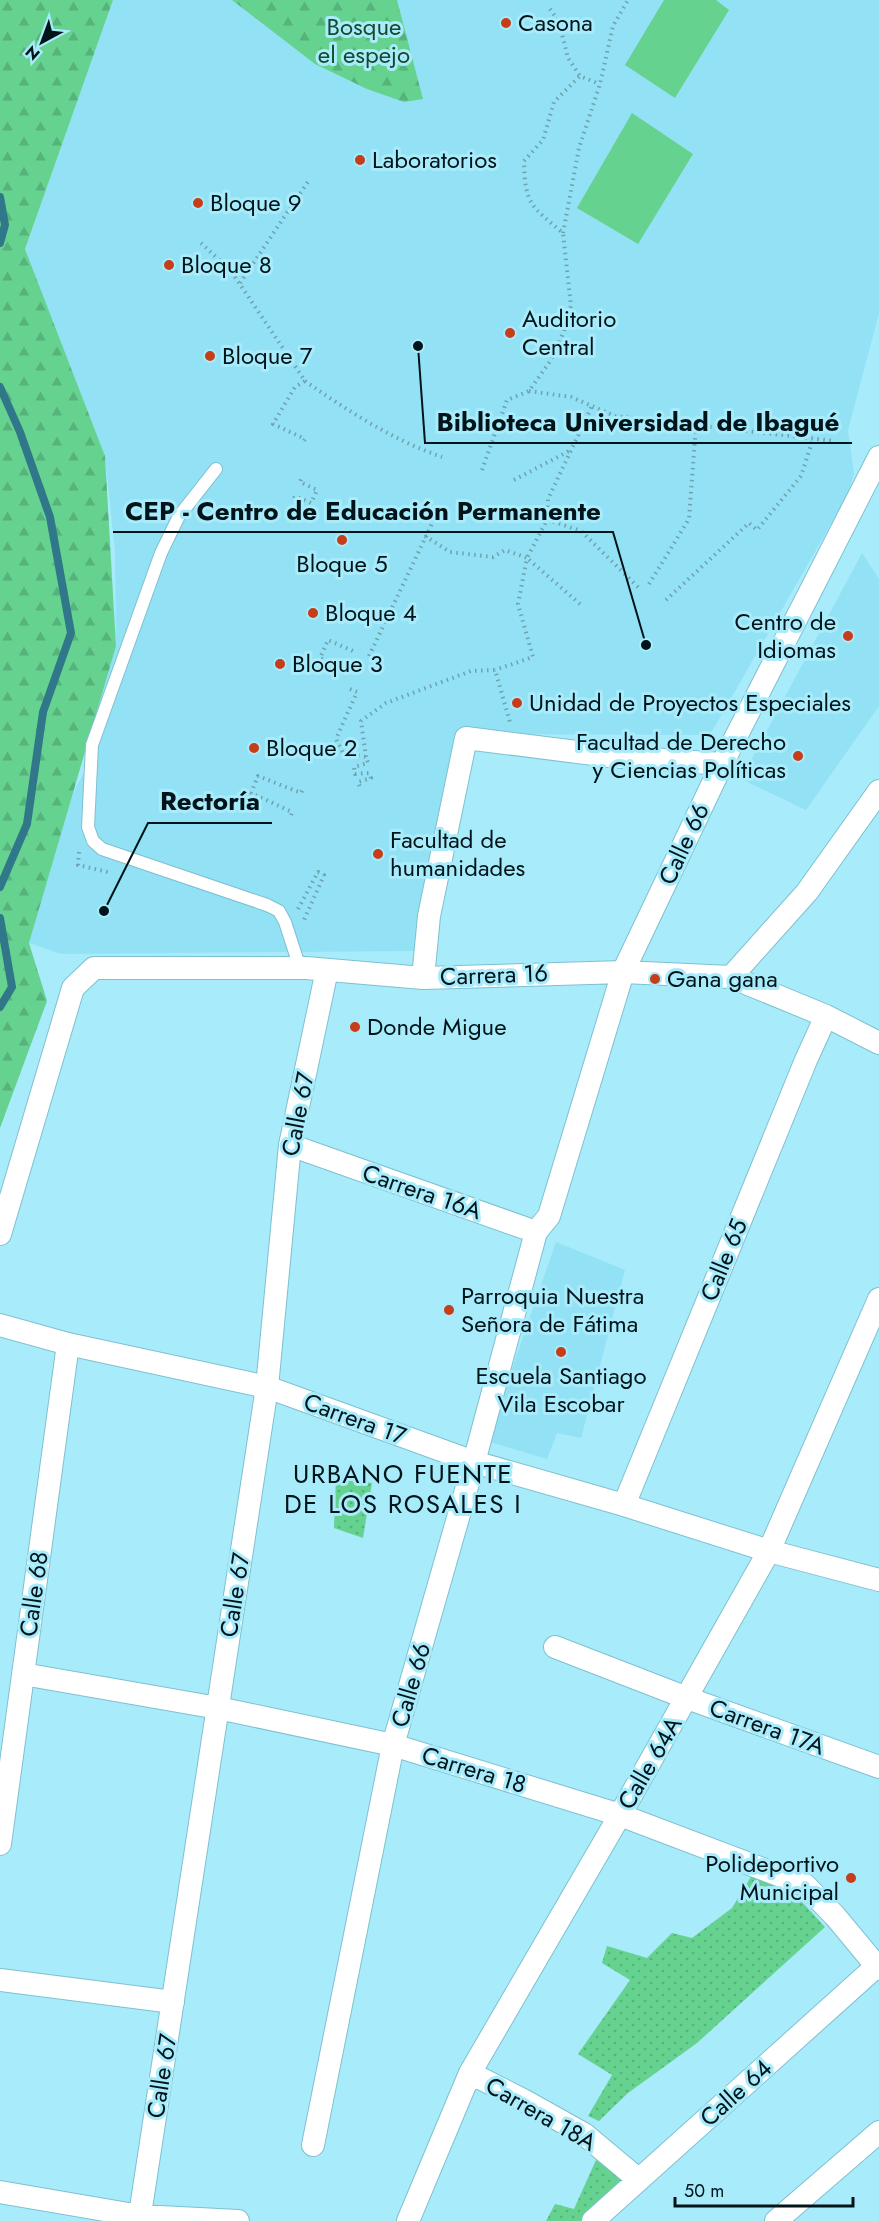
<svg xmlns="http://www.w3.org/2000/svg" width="879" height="2221" viewBox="0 0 879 2221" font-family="Jost,sans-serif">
<defs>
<pattern id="forest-firs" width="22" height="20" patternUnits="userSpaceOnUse" patternTransform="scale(1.5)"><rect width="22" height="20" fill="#65d290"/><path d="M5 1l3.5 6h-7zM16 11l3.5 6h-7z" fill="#56b37c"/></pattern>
<pattern id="park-dots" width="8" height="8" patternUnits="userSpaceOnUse" patternTransform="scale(1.5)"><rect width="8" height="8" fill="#65d290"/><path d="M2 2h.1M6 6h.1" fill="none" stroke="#56b37c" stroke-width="1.8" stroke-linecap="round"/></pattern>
</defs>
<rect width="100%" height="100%" fill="#a8ebfb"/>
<path fill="#93e1f4" d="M 113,0 L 879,0 L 879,313 L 848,430 L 854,474 L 848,494 L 710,735 L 479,734 L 414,951 L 61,954 L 29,943 L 68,802 L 93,756 L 98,704 L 116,646 L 115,552 L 105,456 L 25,249 Z
M 862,553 L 879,579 L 879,706 L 806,810 L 741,779 Z
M 556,1242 L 625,1270 L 581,1438 L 557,1433 L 547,1459 L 487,1441 Z"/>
<path fill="#65d290" d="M 664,0 L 716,0 L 729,10 L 675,98 L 625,65 Z
M 632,113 L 693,154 L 638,244 L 577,208 Z"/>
<path fill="url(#forest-firs)" d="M 0,0 L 113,0 L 25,249 L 105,456 L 116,646 L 29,943 L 47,1001 L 0,1128 Z
M 232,0 L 397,0 L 423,99 L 404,102 L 367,89 L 315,64 Z"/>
<path fill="url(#park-dots)" d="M 336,1477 L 372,1483 L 363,1538 L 334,1528 Z
M 752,1875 L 791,1890 L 825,1927 L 697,2043 L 628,2093 L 599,2121 L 588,2116 L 612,2075 L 578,2054 L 630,1980 L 602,1963 L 607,1946 L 647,1958 L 672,1933 L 692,1938 L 732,1908 Z
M 596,2160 L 618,2172 L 626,2183 L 585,2221 L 546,2221 L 555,2204 L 574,2209 Z"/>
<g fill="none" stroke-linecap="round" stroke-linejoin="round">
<path stroke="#307889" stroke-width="8" d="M 0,197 L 5,225 L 0,243
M 0,387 L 20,432 L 50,517 L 71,633 L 43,712 L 27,824 L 0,887
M 0,918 L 12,987 L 0,1007"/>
<defs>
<path id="lane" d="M 216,469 L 179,516 L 161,553 L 92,745 L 88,827 L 93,841 L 102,849 L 267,905 L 279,911 L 285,922 L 300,968"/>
<path id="street" d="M 731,977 L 807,892 L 879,791
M 423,978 L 429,916 L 466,738 L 609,756 L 722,764
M 290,1145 L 536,1232 L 549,1216 L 623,972 L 722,764 L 879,457
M 0,1234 L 73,988 L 94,968 L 306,968 L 423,978 L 623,972 L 731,977 L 826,1016 L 879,1043
M 0,1325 L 68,1344 L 267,1387 L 474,1462 L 624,1505 L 769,1551 L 879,1580
M 624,1505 L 806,1060 L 826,1016
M 555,1647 L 687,1698 L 879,1767
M 23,1674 L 218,1708 L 393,1745 L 620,1815 L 805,1885 L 835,1916 L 879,1969
M 0,1844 L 68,1344
M 0,1980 L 173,2002
M 470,2073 L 525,2101 L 584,2134 L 639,2180
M 313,2145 L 393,1745 L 474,1462 L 536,1232
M 0,2192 L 140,2216 L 238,2221
M 139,2221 L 267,1387 L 290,1145 L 327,970
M 408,2221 L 470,2073 L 620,1815 L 769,1551 L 879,1299
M 593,2221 L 879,1964
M 776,2221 L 879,2132"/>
</defs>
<use href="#lane" stroke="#7fc0d0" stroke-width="14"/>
<use href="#street" stroke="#7fc0d0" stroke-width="24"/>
<path stroke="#6fa2ae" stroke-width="4" stroke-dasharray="1.5 4.5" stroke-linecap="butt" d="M 550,9 L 559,22 L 568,58 L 580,76 L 600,84
M 563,233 L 579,148 L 600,84 L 613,26 L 628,0
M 201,243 L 231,271 L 305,381 L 295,387 L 273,424 L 305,439 L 303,442
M 240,283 L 309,180
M 305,381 C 348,411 393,440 442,457
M 529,391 L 571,397 L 615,416 L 835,441
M 482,470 L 507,400 L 529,391 L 551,360 L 564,331 L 571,306 L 563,233 C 531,206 525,205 524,161 L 543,140 L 554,102 L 580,76
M 514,480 L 571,450
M 294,498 L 295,496 L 311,503 L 317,490 L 300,482 L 301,479
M 519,510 L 581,531 L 640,589
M 425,536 L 450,552 L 493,557 L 505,550 L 527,558 L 518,604 L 533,657 L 495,670
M 649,584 L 689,519 L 696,425
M 666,600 L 749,523 L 757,530 L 801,476 L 813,439
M 580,604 L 527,558 L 547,520 L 548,499 L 592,406
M 369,656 L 439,509
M 341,674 L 344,668 L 320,658 L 328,640 L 353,651 L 355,648
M 350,689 L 357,692 L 336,739 L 343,753 L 366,757 L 368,763 L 354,767 L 355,774 L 369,773 L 371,778 L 358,782 L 361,790
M 366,757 L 361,721 L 386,703 L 471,671 L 495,670 L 510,722
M 291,815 L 292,812 L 251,793 L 258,776 L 301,793 L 303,789
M 79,852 L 78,865 L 108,872
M 298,909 L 318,872 L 324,875 L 304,920"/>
<use href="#lane" stroke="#fff" stroke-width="12"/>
<use href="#street" stroke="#fff" stroke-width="22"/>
</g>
<g fill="#c63d19" stroke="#a8ebfb" stroke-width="2">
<circle cx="506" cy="23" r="6"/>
<circle cx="360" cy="160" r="6"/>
<circle cx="198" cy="203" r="6"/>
<circle cx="169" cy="265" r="6"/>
<circle cx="510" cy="333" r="6"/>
<circle cx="210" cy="356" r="6"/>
<circle cx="342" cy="540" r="6"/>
<circle cx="313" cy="613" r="6"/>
<circle cx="848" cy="636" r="6"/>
<circle cx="280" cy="664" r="6"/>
<circle cx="517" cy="703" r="6"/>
<circle cx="254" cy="748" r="6"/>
<circle cx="798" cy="756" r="6"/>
<circle cx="378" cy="854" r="6"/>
<circle cx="655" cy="979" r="6"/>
<circle cx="355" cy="1027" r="6"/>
<circle cx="449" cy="1310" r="6"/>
<circle cx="561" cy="1352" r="6"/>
<circle cx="851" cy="1878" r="6"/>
</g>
<g text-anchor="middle" stroke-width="6" stroke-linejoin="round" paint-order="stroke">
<g font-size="24" fill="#00141a" stroke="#a8ebfb" text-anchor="start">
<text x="518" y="31">Casona</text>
<text x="372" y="168">Laboratorios</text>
<text x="210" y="211">Bloque 9</text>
<text x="181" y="273">Bloque 8</text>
<text x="522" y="327">Auditorio<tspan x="522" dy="28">Central</tspan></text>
<text x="222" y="364">Bloque 7</text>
<text x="342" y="572" text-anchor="middle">Bloque 5</text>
<text x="325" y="621">Bloque 4</text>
<text x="836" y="630" text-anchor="end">Centro de<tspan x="836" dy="28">Idiomas</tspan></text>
<text x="292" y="672">Bloque 3</text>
<text x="529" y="711">Unidad de Proyectos Especiales</text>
<text x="786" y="750" text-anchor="end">Facultad de Derecho<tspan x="786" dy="28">y Ciencias Políticas</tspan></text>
<text x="266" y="756">Bloque 2</text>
<text x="390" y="848">Facultad de<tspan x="390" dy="28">humanidades</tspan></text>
<text x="667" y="987">Gana gana</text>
<text x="367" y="1035">Donde Migue</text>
<text x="461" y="1304">Parroquia Nuestra<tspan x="461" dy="28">Señora de Fátima</tspan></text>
<text x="561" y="1384" text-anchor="middle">Escuela Santiago<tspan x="561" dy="28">Vila Escobar</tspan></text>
<text x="839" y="1872" text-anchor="end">Polideportivo<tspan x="839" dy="28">Municipal</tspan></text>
</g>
<g font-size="24" fill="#16492c" stroke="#a8ebfb">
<text x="364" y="35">Bosque<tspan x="364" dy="28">el espejo</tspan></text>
</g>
<g font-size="24" fill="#00141a" stroke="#a8ebfb">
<text transform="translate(684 844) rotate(-65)" y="8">Calle 66</text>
<text transform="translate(494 975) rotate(-2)" y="8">Carrera 16</text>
<text transform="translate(298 1114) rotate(-79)" y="8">Calle 67</text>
<text transform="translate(422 1192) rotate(19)" y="8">Carrera 16A</text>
<text transform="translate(724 1260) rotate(-68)" y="8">Calle 65</text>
<text transform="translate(355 1419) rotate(20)" y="8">Carrera 17</text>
<text transform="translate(34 1594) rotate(-82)" y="8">Calle 68</text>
<text transform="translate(235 1595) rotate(-81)" y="8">Calle 67</text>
<text transform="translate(411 1685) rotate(-74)" y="8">Calle 66</text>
<text transform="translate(767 1727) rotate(20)" y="8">Carrera 17A</text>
<text transform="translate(650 1763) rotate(-60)" y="8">Calle 64A</text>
<text transform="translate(474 1770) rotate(17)" y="8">Carrera 18</text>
<text transform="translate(162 2076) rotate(-81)" y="8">Calle 67</text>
<text transform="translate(736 2093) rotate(-42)" y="8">Calle 64</text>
<text transform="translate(541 2114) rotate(30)" y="8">Carrera 18A</text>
</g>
<g font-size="26" letter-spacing="1.5" fill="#00141a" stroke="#a8ebfb">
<text x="403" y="1483">URBANO FUENTE<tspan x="403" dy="30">DE LOS ROSALES I</tspan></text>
</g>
</g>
<path fill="none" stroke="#00141a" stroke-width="2" d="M418 346L425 443H852M646 645L613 532H113M104 911L148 823H272"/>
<g fill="#00141a" stroke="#a8ebfb" stroke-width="2">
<circle cx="418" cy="346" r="6"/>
<circle cx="646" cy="645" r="6"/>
<circle cx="104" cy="911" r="6"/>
</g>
<g font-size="26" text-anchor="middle" font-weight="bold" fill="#00141a" stroke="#a8ebfb" stroke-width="6" stroke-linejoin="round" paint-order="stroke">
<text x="638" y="431">Biblioteca Universidad de Ibagué</text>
<text x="363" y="520">CEP - Centro de Educación Permanente</text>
<text x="210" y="810">Rectoría</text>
</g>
<g transform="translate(42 42) rotate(221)" stroke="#a8ebfb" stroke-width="4.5" paint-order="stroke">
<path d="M0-4.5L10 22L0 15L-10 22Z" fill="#00141a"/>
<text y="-9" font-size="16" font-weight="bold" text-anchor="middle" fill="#00141a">N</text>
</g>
<path d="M675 2197v9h178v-9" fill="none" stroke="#00141a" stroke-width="3"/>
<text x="684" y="2197" font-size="18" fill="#00141a" stroke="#a8ebfb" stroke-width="4.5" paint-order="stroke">50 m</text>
</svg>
